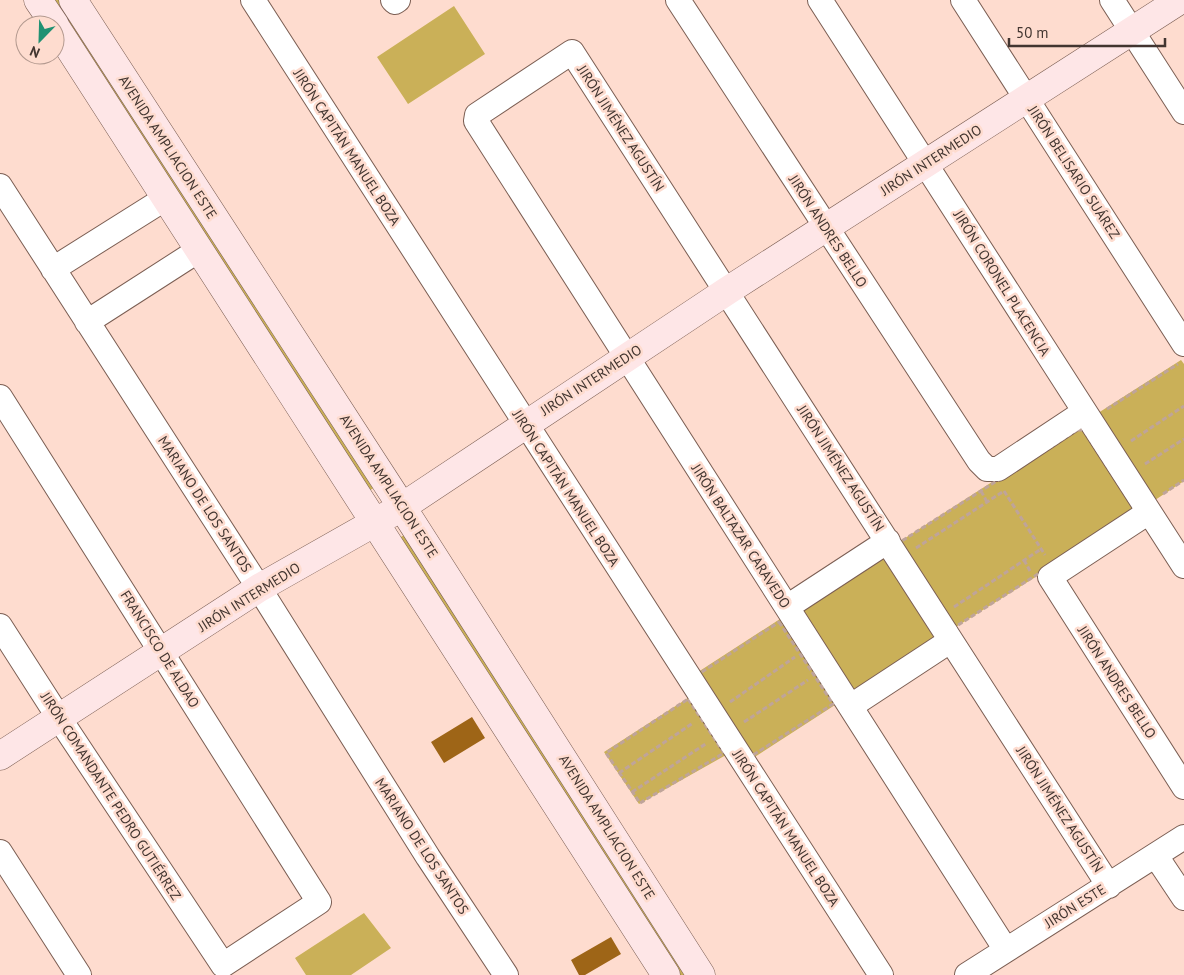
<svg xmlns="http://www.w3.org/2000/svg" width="1184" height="975" viewBox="0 0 1184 975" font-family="'PT Sans',sans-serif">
<rect width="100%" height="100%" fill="#fedccf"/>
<path fill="#cab058" d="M 47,0 L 66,0 L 379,485 L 365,493 Z
M 454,6 L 485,54 L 408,104 L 377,57 Z
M 1181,360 L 1184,364 L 1184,481 L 1152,502 L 1095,415 Z
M 1082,426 L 1136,509 L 1134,515 L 951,630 L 896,544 L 1077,427 Z
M 409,532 L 693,975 L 675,975 L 396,540 Z
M 883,557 L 935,639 L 855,695 L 799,610 Z
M 780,619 L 835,705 L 750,760 L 695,674 Z
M 688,698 L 726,755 L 639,804 L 604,752 Z
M 364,913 L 391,948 L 351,975 L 306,975 L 295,958 Z"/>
<path fill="#9e6517" d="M 472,717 L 485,738 L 444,763 L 431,742 Z
M 611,937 L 621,954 L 585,975 L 579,975 L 571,960 Z"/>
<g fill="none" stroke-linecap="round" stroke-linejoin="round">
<defs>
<path id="street" d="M 253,0 L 881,975
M 393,0 L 395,2 L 398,0
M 678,0 L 979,461 L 987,469 L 998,469 L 1084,412
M 820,0 L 1184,566
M 963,0 L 1184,344
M 1112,0 L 1184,112
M 0,186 L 259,588 L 428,857 L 506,975
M 53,269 L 166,198
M 87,322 L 199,250
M 0,397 L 319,902 L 223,965 L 59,718 L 0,626
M 1149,512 L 1050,577 L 1184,787
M 787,607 L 888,541
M 851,706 L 950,641
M 0,852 L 79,975
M 1156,856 L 1184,898
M 1006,950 L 476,121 L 477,115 L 572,52 L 1109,886
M 967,975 L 1184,837"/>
<path id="secondary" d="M 38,0 L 55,25
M 73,0 L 402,507 L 701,975
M 55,26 L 666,975
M 0,756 L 259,588 L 402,507 L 727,291 L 1180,0"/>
</defs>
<use href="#street" stroke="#7b5e53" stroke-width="26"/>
<use href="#secondary" stroke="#7b5e53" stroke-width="29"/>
<path stroke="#bfa49a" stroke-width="3" stroke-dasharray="5 2.5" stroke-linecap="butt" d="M 1107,409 L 1178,364
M 1077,430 L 1084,430 L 1134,507 L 1133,513 L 952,629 L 897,544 Z
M 1131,441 L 1184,406
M 1145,464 L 1184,439
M 981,491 L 987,502
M 1004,491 L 1045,555
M 1163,494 L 1184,480
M 916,548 L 1004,491
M 1024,560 L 1030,571
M 954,607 L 1041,549
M 779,622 L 833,704 L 750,757 L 697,675 Z
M 688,699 L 724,753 L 640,803 L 606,753 Z
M 730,702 L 795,657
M 744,722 L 808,680
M 619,773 L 693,723
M 632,792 L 707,743"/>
<use href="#street" stroke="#fff" stroke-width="24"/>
<use href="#secondary" stroke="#fee6e7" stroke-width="28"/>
</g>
<g text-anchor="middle" stroke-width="5" stroke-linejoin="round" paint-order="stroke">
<g font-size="14" fill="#423530" stroke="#fedccf">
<text transform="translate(621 128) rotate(57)" y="5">JIRÓN JIMÉNEZ AGUSTÍN</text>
<text transform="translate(168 147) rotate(57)" y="5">AVENIDA AMPLIACION ESTE</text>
<text transform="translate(347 147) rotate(57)" y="5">JIRÓN CAPITÁN MANUEL BOZA</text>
<text transform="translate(931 160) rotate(-33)" y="5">JIRÓN INTERMEDIO</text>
<text transform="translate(1074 172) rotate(57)" y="5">JIRÓN BELISARIO SUÁREZ</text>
<text transform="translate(828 231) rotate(57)" y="5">JIRÓN ANDRES BELLO</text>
<text transform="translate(1002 283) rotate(58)" y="5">JIRÓN CORONEL PLACENCIA</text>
<text transform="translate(591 380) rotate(-33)" y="5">JIRÓN INTERMEDIO</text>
<text transform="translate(841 468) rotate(57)" y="5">JIRÓN JIMÉNEZ AGUSTÍN</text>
<text transform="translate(389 486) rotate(57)" y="5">AVENIDA AMPLIACION ESTE</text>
<text transform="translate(566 488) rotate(57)" y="5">JIRÓN CAPITÁN MANUEL BOZA</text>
<text transform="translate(205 504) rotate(57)" y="5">MARIANO DE LOS SANTOS</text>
<text transform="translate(741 536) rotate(57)" y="5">JIRÓN BALTAZAR CARAVEDO</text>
<text transform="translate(249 597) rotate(-32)" y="5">JIRÓN INTERMEDIO</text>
<text transform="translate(160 649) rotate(58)" y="5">FRANCISCO DE ALDAO</text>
<text transform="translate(1117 682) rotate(57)" y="5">JIRÓN ANDRES BELLO</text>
<text transform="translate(111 796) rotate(57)" y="5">JIRÓN COMANDANTE PEDRO GUTIÉRREZ</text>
<text transform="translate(1060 809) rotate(57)" y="5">JIRÓN JIMÉNEZ AGUSTÍN</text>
<text transform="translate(607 827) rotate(58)" y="5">AVENIDA AMPLIACION ESTE</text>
<text transform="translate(786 828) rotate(57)" y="5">JIRÓN CAPITÁN MANUEL BOZA</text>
<text transform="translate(422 846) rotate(57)" y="5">MARIANO DE LOS SANTOS</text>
<text transform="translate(1075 906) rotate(-32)" y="5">JIRÓN ESTE</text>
</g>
</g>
<g transform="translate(40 40) rotate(203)"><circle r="24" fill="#fedccf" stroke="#b3998f"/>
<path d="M0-4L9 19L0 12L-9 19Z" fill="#209172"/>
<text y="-8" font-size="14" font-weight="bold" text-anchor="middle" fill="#423530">N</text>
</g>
<path d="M1009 38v8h156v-8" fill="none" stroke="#423530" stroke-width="2.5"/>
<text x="1016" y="38" font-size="15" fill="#423530" stroke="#fedccf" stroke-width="4" paint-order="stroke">50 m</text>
</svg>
